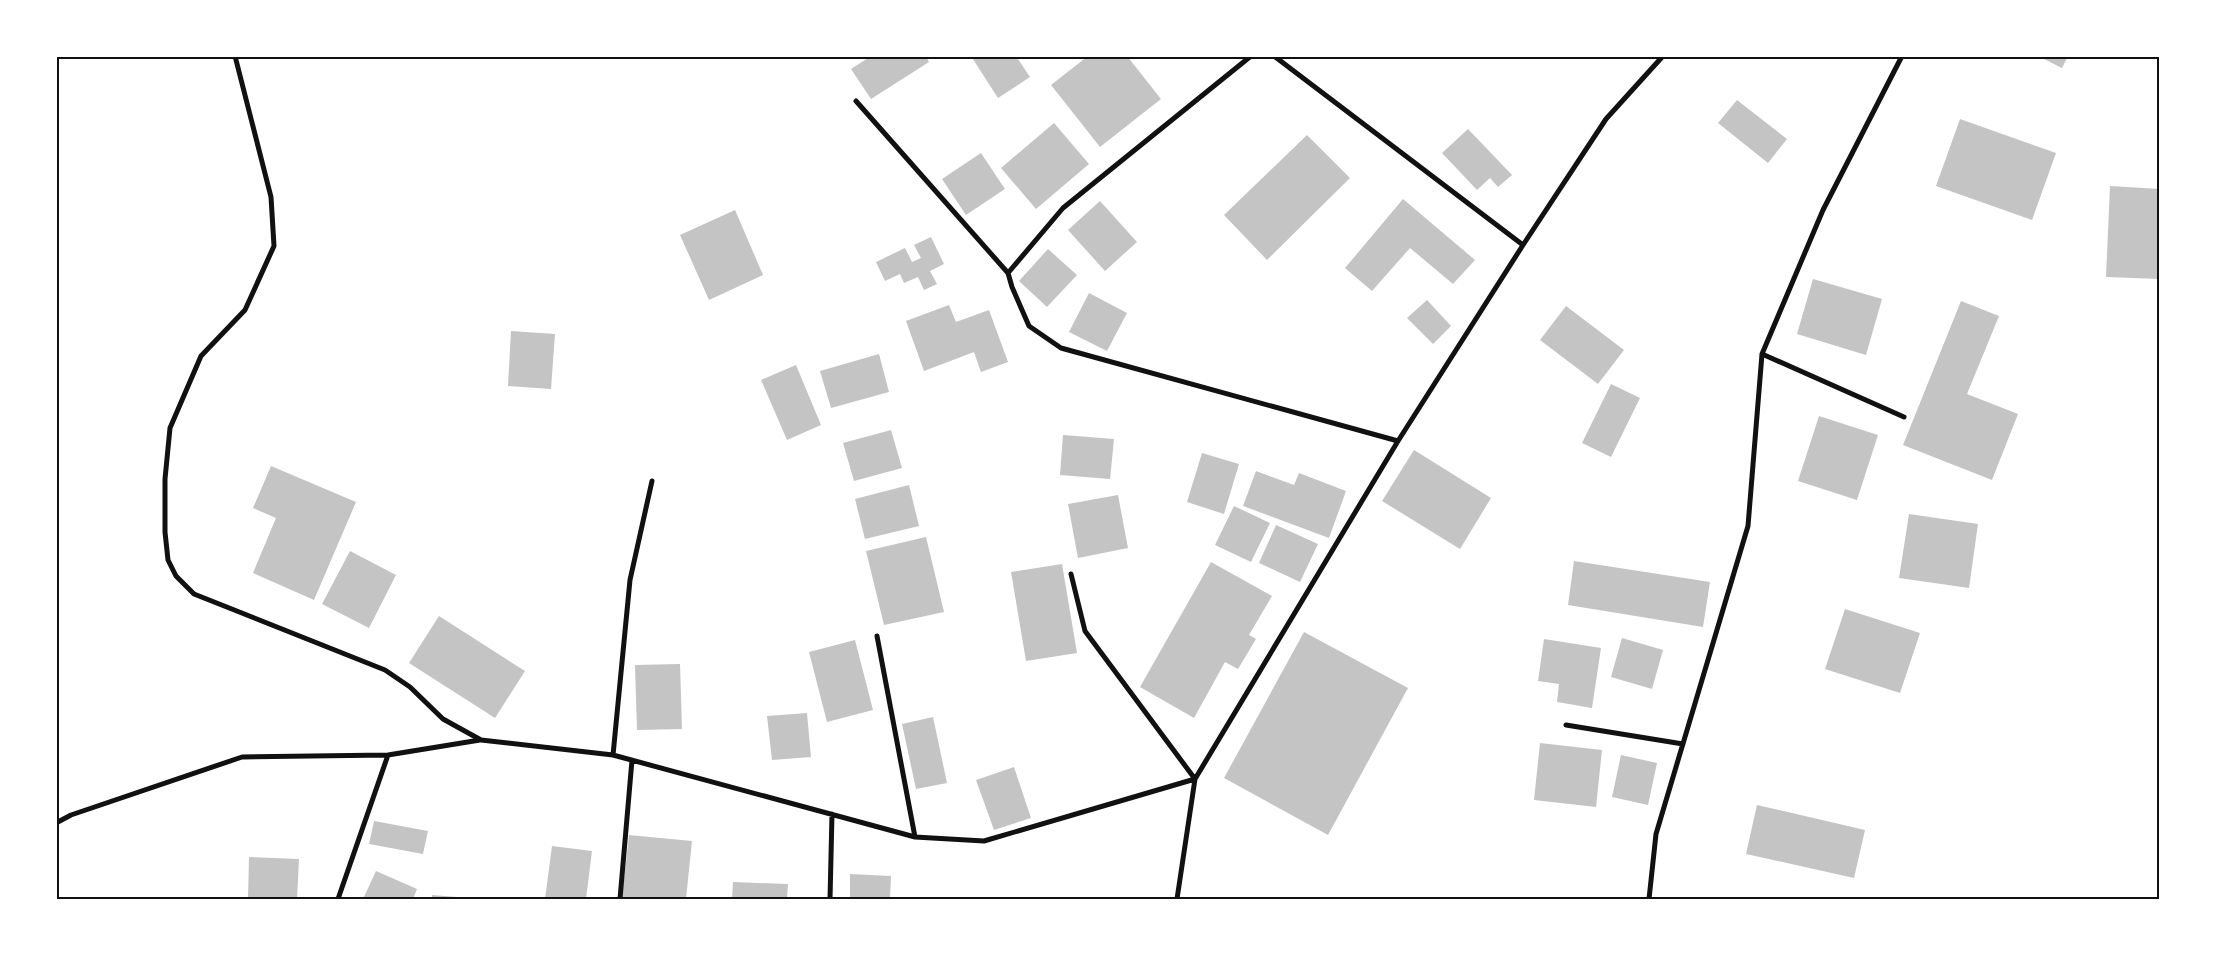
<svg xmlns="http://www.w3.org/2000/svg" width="2216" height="955" viewBox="0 0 2216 955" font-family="'Fira Sans Condensed',sans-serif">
<rect width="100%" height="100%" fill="#fff"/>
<path fill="#c4c4c4" d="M 871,56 L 926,56 L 929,62 L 871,99 L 851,69 Z
M 971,56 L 1016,56 L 1030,77 L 998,98 Z
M 1088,56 L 1127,56 L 1161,99 L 1100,147 L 1051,85 Z
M 2038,56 L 2068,56 L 2062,68 Z
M 1737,100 L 1787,139 L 1768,163 L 1718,123 Z
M 1960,119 L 2056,153 L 2032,220 L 1936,186 Z
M 1054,123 L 1089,164 L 1036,209 L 1001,168 Z
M 1468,129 L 1512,175 L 1498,187 L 1490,178 L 1477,190 L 1442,153 Z
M 1307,135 L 1350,178 L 1267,260 L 1224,215 Z
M 981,153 L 1005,189 L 966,215 L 942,179 Z
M 2110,186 L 2160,189 L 2160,279 L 2106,277 Z
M 1403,199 L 1475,260 L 1453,284 L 1410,248 L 1372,291 L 1345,268 Z
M 1100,201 L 1137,242 L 1105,271 L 1068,230 Z
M 735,210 L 763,275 L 709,300 L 680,235 Z
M 931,237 L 944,264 L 930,271 L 937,284 L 924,290 L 918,277 L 904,283 L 900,274 L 885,281 L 876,262 L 905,248 L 912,262 L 921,258 L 914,245 Z
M 1048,249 L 1077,275 L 1047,307 L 1019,281 Z
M 1813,279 L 1882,299 L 1866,355 L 1797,334 Z
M 1089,293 L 1127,313 L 1107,351 L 1069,332 Z
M 1427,300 L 1451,326 L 1433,344 L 1407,318 Z
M 1961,301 L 1999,316 L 1967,394 L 2018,414 L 1992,480 L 1903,445 Z
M 949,305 L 956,322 L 989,310 L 1008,362 L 981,372 L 974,352 L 924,371 L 906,321 Z
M 1566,306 L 1624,350 L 1598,384 L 1540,340 Z
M 511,331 L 555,334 L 551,389 L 508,386 Z
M 879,354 L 889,392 L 831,408 L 820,371 Z
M 796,365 L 821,425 L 787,440 L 761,380 Z
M 1611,384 L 1640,398 L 1611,457 L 1582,443 Z
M 1819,416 L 1878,435 L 1857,500 L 1798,481 Z
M 891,430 L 902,468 L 854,481 L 843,443 Z
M 1063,435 L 1114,439 L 1110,479 L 1060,475 Z
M 1414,450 L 1491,498 L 1460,549 L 1382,501 Z
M 1202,453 L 1239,464 L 1224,514 L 1187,502 Z
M 271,466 L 356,502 L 314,600 L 253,573 L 276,518 L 253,508 Z
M 1256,471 L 1294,485 L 1299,473 L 1346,491 L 1329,538 L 1243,506 Z
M 909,485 L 919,526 L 865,539 L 855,499 Z
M 1118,495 L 1128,548 L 1078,558 L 1068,504 Z
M 1234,506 L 1270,523 L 1251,562 L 1215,545 Z
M 1909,514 L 1978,524 L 1969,588 L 1899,578 Z
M 1276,525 L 1318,544 L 1300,582 L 1259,563 Z
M 926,537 L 944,612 L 884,625 L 866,551 Z
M 350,551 L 396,575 L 369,628 L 322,604 Z
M 1574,561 L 1710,582 L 1703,627 L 1568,605 Z
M 1211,562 L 1272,596 L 1249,635 L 1256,639 L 1238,669 L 1225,662 L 1194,718 L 1140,687 Z
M 1062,564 L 1077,653 L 1026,661 L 1011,572 Z
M 1845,609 L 1920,633 L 1900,693 L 1825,669 Z
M 439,616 L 525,671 L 495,718 L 409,663 Z
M 1304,632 L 1408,688 L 1328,835 L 1224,778 Z
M 1622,638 L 1663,650 L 1652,689 L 1611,677 Z
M 1544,639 L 1601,648 L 1592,708 L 1557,702 L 1559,684 L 1538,681 Z
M 855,640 L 873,710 L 827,722 L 809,652 Z
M 680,664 L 682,729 L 637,730 L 635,665 Z
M 807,713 L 811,757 L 772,760 L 767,716 Z
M 933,717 L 947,783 L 916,789 L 902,724 Z
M 1540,743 L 1602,750 L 1596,807 L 1534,800 Z
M 1621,755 L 1657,763 L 1648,805 L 1612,797 Z
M 1014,767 L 1031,818 L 994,830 L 976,780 Z
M 1757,805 L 1865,830 L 1854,878 L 1746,854 Z
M 374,821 L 428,831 L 423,854 L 369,844 Z
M 629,835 L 692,841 L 686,899 L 622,898 Z
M 552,846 L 592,851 L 586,899 L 545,899 Z
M 249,857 L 299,859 L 297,899 L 248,899 Z
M 376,871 L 417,889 L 413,899 L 363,899 Z
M 850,874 L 891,876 L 890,899 L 850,899 Z
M 733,882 L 788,884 L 787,899 L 732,899 Z
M 432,895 L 457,897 L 457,899 L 432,899 Z"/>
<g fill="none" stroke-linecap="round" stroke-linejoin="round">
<path stroke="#111" stroke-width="5" d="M 235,56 L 271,197 L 274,246 L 245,310 L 201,356 L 170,428 L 165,479 L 165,532 L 168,560 L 176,576 L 194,594 L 385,670 L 410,687 L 443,719 L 481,740 L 613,755 L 915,837 L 984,841 L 1195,779 L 1085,631 L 1071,574
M 1274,56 L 1523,245
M 856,101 L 1008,273 L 1012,287 L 1029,326 L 1061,348 L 1398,441
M 1008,273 L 1063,208 L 1251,56
M 1762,354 L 1904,417
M 877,636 L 915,837
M 1566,725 L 1683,744
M 613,755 L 630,580 L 652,481
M 56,823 L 71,815 L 242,757 L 388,755 L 480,740
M 338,899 L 388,755
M 620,899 L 632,760
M 830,899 L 832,814
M 1177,899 L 1195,779 L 1398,441 L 1523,245 L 1606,119 L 1663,56
M 1649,899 L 1656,834 L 1748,526 L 1762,354 L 1823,210 L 1902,56"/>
</g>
<rect width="2216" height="955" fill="none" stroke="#ffffff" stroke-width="115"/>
<rect x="58" y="58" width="2100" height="840" fill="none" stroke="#111" stroke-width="2"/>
</svg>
